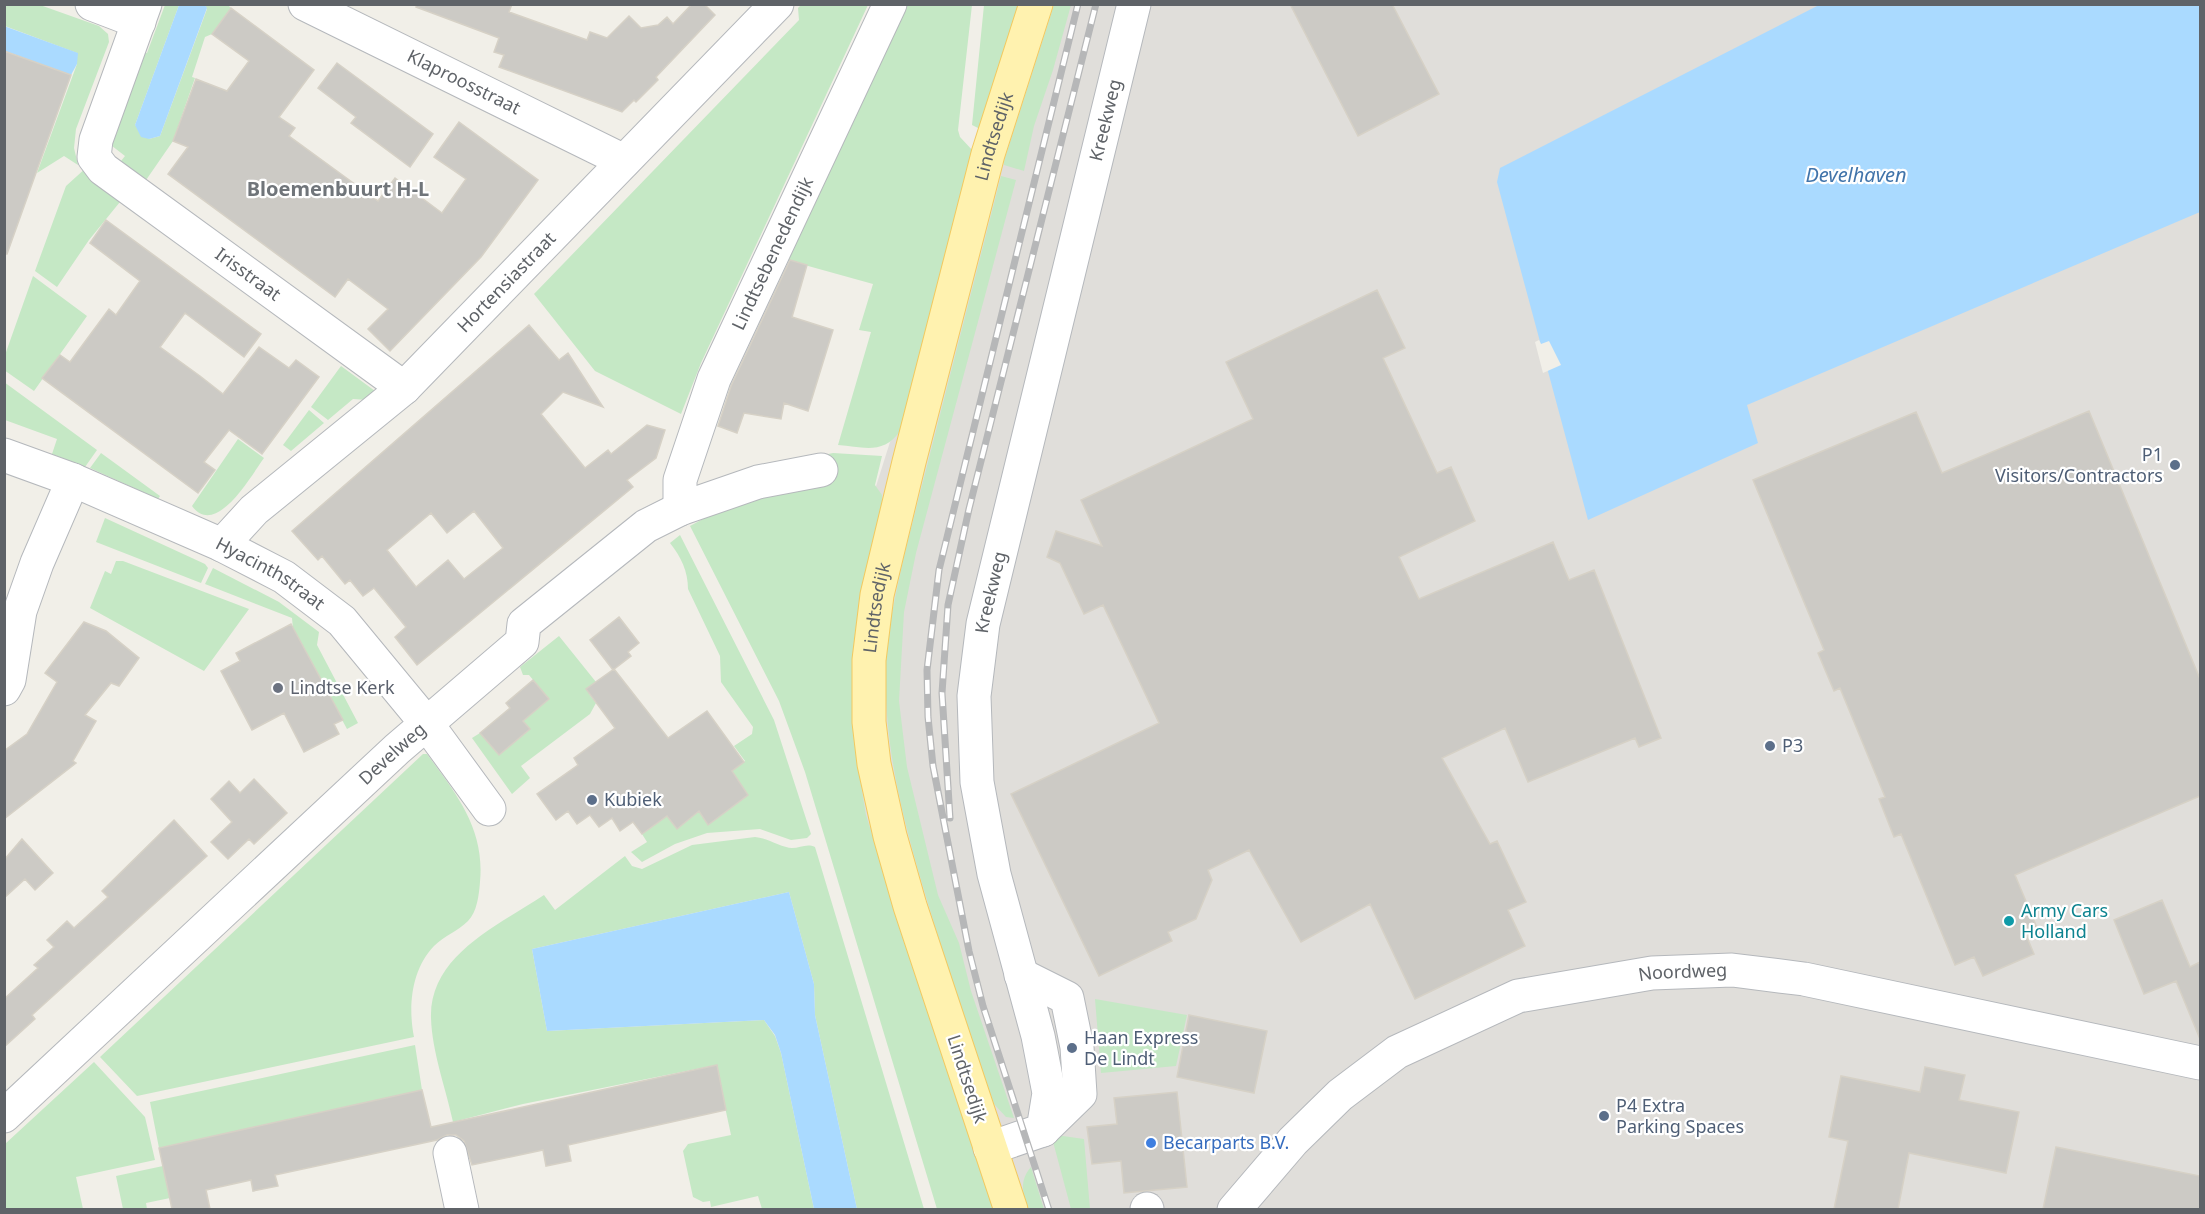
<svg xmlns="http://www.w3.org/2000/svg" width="2205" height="1214" viewBox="0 0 2205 1214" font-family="'Noto Sans',sans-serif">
<rect width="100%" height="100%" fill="#f1efe8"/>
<path fill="#e0deda" d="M 1028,5 L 2200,5 L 2200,1209 L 975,1209 L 818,670 Z"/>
<path fill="#c5e8c5" d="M 802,4 L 868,5 L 701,363 L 681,414 L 595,371 L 534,294 L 799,20 L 798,8 Z
M 4,5 L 40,5 L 99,26 L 108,34 L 109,42 L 76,129 L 74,148 L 78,165 L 64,156 L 37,173 L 77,64 L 77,53 L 5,26 Z
M 165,5 L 179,5 L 135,125 L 149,139 L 160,136 L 207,9 L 205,5 L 228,5 L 231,8 L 212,34 L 205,37 L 192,77 L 195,78 L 173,141 L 144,183 L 117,166 L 125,156 L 107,142 L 140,51 L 147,53 Z
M 901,5 L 972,5 L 958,130 L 960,137 L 974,152 L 900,431 C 884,455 863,447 838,445 L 871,332 L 859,330 L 873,284 L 783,259 Z
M 984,5 L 1020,5 L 980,129 L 972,125 Z
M 1054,5 L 1071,5 L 1053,70 L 1034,126 L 1024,171 L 1004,165 L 1004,161 Z
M 87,167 L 124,197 L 89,240 L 57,287 L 35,271 L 66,186 Z
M 1001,176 L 1016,180 L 916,553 L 904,612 L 899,701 L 907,767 L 938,895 L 959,943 L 971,991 L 1014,1118 L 1006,1117 L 994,1104 C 974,1049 956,992 938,936 C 910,845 882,756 886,660 C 888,625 897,590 904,556 Z
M 33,276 L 87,316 L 34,391 L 4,370 L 5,355 Z
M 341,366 L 375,391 L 367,400 L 353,399 L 328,420 L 311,407 Z
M 4,382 L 97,450 L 85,467 L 52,454 L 57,439 L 5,420 Z
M 309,410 L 324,423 L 291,451 L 283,445 Z
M 238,439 L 264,458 C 252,474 216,539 192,506 Z
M 101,453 L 160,496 L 158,499 L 90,468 Z
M 833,453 L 882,456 L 875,485 L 882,495 L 882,505 L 859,601 L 853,655 L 853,725 L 857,761 L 866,815 L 895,908 L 996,1209 L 937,1209 L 805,772 L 779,701 L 690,526 L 819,456 Z
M 105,518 L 205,564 L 208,568 L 201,583 L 96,542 Z
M 680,535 L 774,720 L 811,834 L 807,838 L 791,840 L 760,829 L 707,833 L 675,844 L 642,862 L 631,852 L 647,842 L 642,834 L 667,816 L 677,829 L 699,811 L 708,825 L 748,795 L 732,771 L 745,761 L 734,746 L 752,734 L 753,727 L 721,682 L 720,656 L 688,589 C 688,571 681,557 670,543 Z
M 116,561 L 123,561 L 249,609 L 204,671 L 90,608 L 105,571 L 111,574 Z
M 213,568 L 279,602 L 319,632 L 317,645 L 358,723 L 347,729 L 293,629 L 292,618 L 205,584 Z
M 559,636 L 596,682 L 590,687 L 589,694 L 596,703 L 590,714 L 521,766 L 530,778 L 512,794 L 472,738 L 480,733 L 499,755 L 530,729 L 523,721 L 549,699 L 529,675 L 523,675 L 520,667 Z
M 423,754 L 427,754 C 457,795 485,829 480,882 C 479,895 477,912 468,921 C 458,931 444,936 434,946 C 411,970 408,1007 414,1037 L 137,1096 L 100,1057 Z
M 755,837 C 768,838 782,848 792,848 C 800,848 807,843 815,847 L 924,1209 L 857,1209 L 815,1015 L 814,984 L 789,892 L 532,949 L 547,1031 L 764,1020 L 775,1036 L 781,1053 L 814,1209 L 762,1209 L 758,1196 L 711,1207 L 710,1201 L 703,1202 L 693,1197 L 683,1151 L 688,1144 L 731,1135 L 716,1065 L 523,1104 L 453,1122 C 446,1089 432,1052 431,1018 C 429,955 499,925 544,895 L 555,910 L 625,856 L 632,866 L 642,869 L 692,845 Z
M 1095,999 L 1187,1015 L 1176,1066 L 1101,1073 Z
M 415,1045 L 422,1090 L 159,1148 L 150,1102 Z
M 94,1062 L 145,1117 L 155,1160 L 76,1177 L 83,1209 L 5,1209 L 5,1144 Z
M 1056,1135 L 1084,1139 L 1090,1209 L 1071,1209 L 1052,1138 Z
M 163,1166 L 170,1198 L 146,1203 L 147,1209 L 123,1209 L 116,1176 Z
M 1031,1167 L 1044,1209 L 1027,1209 C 1023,1194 1019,1180 1031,1167 Z"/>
<path fill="#aadaff" d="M 179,5 L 205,5 L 207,8 L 160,136 L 149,139 L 141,137 L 135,125 Z
M 1819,5 L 2200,5 L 2200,212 L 1747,405 L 1758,443 L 1588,520 L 1497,182 L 1500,168 Z
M 4,26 L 78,53 L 77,64 L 71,75 L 5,51 Z
M 789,892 L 814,984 L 815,1015 L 857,1209 L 814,1209 L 781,1053 L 775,1035 L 764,1020 L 547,1031 L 532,949 Z"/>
<path fill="#f1efe8" d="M 1539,340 L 1541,344 L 1549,341 L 1561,365 L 1543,373 L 1535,342 Z"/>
<path fill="#cccac5" stroke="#d6d1c6" stroke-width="1.5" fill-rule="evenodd" d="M 417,4 L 512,4 L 509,12 L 587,40 L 590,32 L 607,38 L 629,16 L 641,28 L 658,25 L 667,17 L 673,24 L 692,4 L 704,4 L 715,15 L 656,77 L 658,80 L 636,102 L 634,100 L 622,112 L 499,67 L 504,55 L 494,52 L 499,38 L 416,7 Z
M 1290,4 L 1392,4 L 1439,94 L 1358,136 Z
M 231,8 L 314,70 L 279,117 L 295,128 L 289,136 L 378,201 L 395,178 L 442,213 L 466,179 L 434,157 L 459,122 L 538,180 L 481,257 L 390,351 L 368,329 L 388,309 L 348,279 L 335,297 L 168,174 L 188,147 L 173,141 L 196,79 L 227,91 L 249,61 L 212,34 Z
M 4,51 L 71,75 L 7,254 L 4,254 Z
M 337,63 L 433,134 L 410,167 L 351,123 L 356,117 L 318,88 Z
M 106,220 L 261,334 L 244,357 L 185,313 L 160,347 L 200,376 L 223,394 L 259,347 L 289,368 L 296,360 L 319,377 L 262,454 L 229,430 L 204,462 L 215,470 L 198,493 L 42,378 L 60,355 L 70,362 L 109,309 L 116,315 L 140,281 L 90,243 Z
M 790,260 L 807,265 L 792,317 L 833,330 L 808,411 L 784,403 L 781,419 L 744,413 L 737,433 L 718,426 L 731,386 Z
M 1377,290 L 1405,348 L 1383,358 L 1437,473 L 1451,467 L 1475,521 L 1399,557 L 1419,599 L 1553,542 L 1569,580 L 1594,570 L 1661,738 L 1639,747 L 1635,738 L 1528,782 L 1505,728 L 1442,758 L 1490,844 L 1497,841 L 1526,902 L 1508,910 L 1525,946 L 1415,999 L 1370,904 L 1301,942 L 1249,850 L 1208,870 L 1212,880 L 1196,919 L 1168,932 L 1172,941 L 1099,976 L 1011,794 L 1159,723 L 1103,605 L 1084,614 L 1060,563 L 1047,557 L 1056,531 L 1102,546 L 1081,500 L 1253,419 L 1226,362 Z
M 529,325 L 559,360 L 568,353 L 603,407 L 563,392 L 541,414 L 585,468 L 608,450 L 611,454 L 647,425 L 665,430 L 656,458 L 627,480 L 633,487 L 417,665 L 395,637 L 406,627 L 374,588 L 363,596 L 350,580 L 345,584 L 322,556 L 318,560 L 292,531 ZM 474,511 L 503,548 L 464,579 L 448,560 L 416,587 L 387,550 L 431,513 L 447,533 Z
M 2089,411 L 2200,679 L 2200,796 L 2015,875 L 2038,930 L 2026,935 L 2034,954 L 1983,976 L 1974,957 L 1955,965 L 1901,834 L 1894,837 L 1879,799 L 1885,797 L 1840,688 L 1834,691 L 1818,653 L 1824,650 L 1753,480 L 1916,412 L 1942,473 Z
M 619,617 L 639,643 L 628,652 L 631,656 L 613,670 L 590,640 Z
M 84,622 L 106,631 L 139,658 L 119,686 L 111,683 L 85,715 L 96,721 L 73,761 L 76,763 L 4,819 L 4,751 L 27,734 L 57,682 L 45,673 Z
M 291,624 L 343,720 L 334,724 L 339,734 L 304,752 L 284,713 L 252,730 L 221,671 L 240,661 L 236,653 Z
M 614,669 L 668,738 L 707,711 L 744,762 L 732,771 L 748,795 L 708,825 L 699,811 L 677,829 L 667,816 L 642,834 L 633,822 L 620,831 L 612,818 L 599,827 L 590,815 L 577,824 L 568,811 L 556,820 L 537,794 L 578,765 L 574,758 L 615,728 L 586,689 Z
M 533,680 L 549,699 L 523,721 L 530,729 L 499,755 L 480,733 L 510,708 L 506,703 Z
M 254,779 L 287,813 L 254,844 L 249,839 L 228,859 L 211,842 L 232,822 L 211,799 L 229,781 L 240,793 Z
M 174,820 L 207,856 L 32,1015 L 35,1019 L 4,1047 L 4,999 L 38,968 L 34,965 L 54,947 L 47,940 L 67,921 L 74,928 L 108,897 L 102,891 Z
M 22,839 L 53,873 L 35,890 L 25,879 L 4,898 L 4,860 Z
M 2162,900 L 2190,967 L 2200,962 L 2200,1039 L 2176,981 L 2144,994 L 2114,920 Z
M 1189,1015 L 1267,1031 L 1254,1093 L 1177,1077 Z
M 717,1065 L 726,1110 L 568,1145 L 571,1161 L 546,1166 L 543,1150 L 472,1165 L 464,1141 L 456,1135 L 447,1135 L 437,1140 L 275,1175 L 278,1186 L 253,1191 L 251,1180 L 206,1190 L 210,1209 L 172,1209 L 159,1148 L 422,1090 L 431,1127 Z
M 1925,1067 L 1965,1075 L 1959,1100 L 2019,1112 L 2006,1173 L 1909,1153 L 1898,1209 L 1834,1209 L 1848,1141 L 1829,1137 L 1841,1076 L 1920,1092 Z
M 1177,1092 L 1187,1187 L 1124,1193 L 1121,1161 L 1092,1164 L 1087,1127 L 1117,1124 L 1114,1098 Z
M 2056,1147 L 2200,1176 L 2200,1209 L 2043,1209 Z"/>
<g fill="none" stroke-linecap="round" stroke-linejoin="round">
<defs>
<g id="minor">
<path d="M 92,4 L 139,22"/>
<path id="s1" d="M 145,4 L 96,140 L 94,157 L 103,169 L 404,388"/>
<path id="s2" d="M 305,4 L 624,161"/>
<path id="s3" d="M 4,455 L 73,480 L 222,545 L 284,577 L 342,621 L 427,724 L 489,809"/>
<path id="s4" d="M 680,509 L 680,480 L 714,379 L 890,4"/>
<path id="s5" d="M 222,545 L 254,510 L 404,388 L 777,4"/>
<path d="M 4,689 L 9,680 L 20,611 L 37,563 L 73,480"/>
<path d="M 1021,975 L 1067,998 L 1077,1047 L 1080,1094 L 1043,1130"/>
<path id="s6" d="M 4,1116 L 397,749 L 522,642 L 524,624 L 646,526 L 680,509 L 758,482 L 821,470"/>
<path id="s7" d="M 990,1148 L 1043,1130 L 1049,1093 L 1038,1036 L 994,874 L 977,782 L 974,696 L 983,624 L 1134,4"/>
<path d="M 450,1153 L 462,1210"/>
<path d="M 1147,1210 L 1147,1209"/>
<path id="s8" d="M 1234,1210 L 1293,1141 L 1340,1095 L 1397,1052 L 1518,996 L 1652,973 L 1732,970 L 1804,979 L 2200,1063"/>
</g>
<g id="major">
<path id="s9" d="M 1011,1210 L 910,906 L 890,836 L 874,764 L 869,722 L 869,660 L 877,595 L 909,462 L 988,154 L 1036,4"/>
</g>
</defs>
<use href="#minor" stroke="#b5b8bc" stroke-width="35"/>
<use href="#major" stroke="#f2c960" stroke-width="35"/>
<use href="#minor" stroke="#fff" stroke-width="33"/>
<use href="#major" stroke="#fff2af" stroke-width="33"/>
<defs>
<path id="rail" d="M 950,818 L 942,693 L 948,605 L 969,509 L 1096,4
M 1049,1210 L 983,1006 L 969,951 L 933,766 L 928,717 L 927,670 L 939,570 L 1078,4"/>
</defs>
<use href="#rail" stroke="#b6b7b8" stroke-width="7"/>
<use href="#rail" stroke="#fff" stroke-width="4.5" stroke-dasharray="14" stroke-linecap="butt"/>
</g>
<g fill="#5c6f8a" stroke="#fff" stroke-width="2">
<circle cx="2175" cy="465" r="6"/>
<circle cx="1770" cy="746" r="6"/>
<circle cx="592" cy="800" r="6"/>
<circle cx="1072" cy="1048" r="6"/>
<circle cx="1604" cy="1116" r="6"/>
</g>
<circle fill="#6b7280" stroke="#fff" stroke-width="2" cx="278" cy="688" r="6"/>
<circle fill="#0f9aa8" stroke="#fff" stroke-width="2" cx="2009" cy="921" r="6"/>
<circle fill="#3f7fe0" stroke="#fff" stroke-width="2" cx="1151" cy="1143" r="6"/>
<g text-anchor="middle" stroke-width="4.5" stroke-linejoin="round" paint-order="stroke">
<g font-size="18" fill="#5f6368" stroke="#fff">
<text dy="6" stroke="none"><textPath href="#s2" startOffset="177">Klaproosstraat</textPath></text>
<text dy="6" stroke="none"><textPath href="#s7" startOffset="1090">Kreekweg</textPath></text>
<text dy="6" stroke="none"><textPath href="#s9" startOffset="1110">Lindtsedijk</textPath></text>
<text dy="6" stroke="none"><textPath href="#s4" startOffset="274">Lindtsebenedendijk</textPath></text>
<text dy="6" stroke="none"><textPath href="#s1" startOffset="356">Irisstraat</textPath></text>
<text dy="6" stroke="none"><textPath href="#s5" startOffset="388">Hortensiastraat</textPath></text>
<text dy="6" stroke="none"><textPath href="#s3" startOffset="292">Hyacinthstraat</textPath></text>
<text dy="6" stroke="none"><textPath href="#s7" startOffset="604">Kreekweg</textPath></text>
<text dy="6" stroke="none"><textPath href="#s9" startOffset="624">Lindtsedijk</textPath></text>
<text dy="6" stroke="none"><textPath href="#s6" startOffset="531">Develweg</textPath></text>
<text dy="6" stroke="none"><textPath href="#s8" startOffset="528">Noordweg</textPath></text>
<text transform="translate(967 1079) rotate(72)" y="6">Lindtsedijk</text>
</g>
<g font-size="18" fill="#4e5e75" stroke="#fff" text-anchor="start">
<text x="2163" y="461" text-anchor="end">P1<tspan x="2163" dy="21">Visitors/Contractors</tspan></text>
<text x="1782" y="752">P3</text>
<text x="604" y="806">Kubiek</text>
<text x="1084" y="1044">Haan Express<tspan x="1084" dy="21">De Lindt</tspan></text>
<text x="1616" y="1112">P4 Extra<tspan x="1616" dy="21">Parking Spaces</tspan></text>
</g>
<g font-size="18" fill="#5b616d" stroke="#fff" text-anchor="start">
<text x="290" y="694">Lindtse Kerk</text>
</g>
<g font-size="18" fill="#0d838f" stroke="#fff" text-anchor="start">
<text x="2021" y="917">Army Cars<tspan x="2021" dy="21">Holland</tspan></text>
</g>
<g font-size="18" fill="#366cbe" stroke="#fff" text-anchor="start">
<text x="1163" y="1149">Becarparts B.V.</text>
</g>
<g font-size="20" font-style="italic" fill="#4174aa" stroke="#fff">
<text x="1856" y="182">Develhaven</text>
</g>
<g font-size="20" font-weight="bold" fill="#70757a" stroke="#fff">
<text x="338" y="196">Bloemenbuurt H-L</text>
</g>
</g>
<rect width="2205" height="1214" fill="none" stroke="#5f6368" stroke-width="12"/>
</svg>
